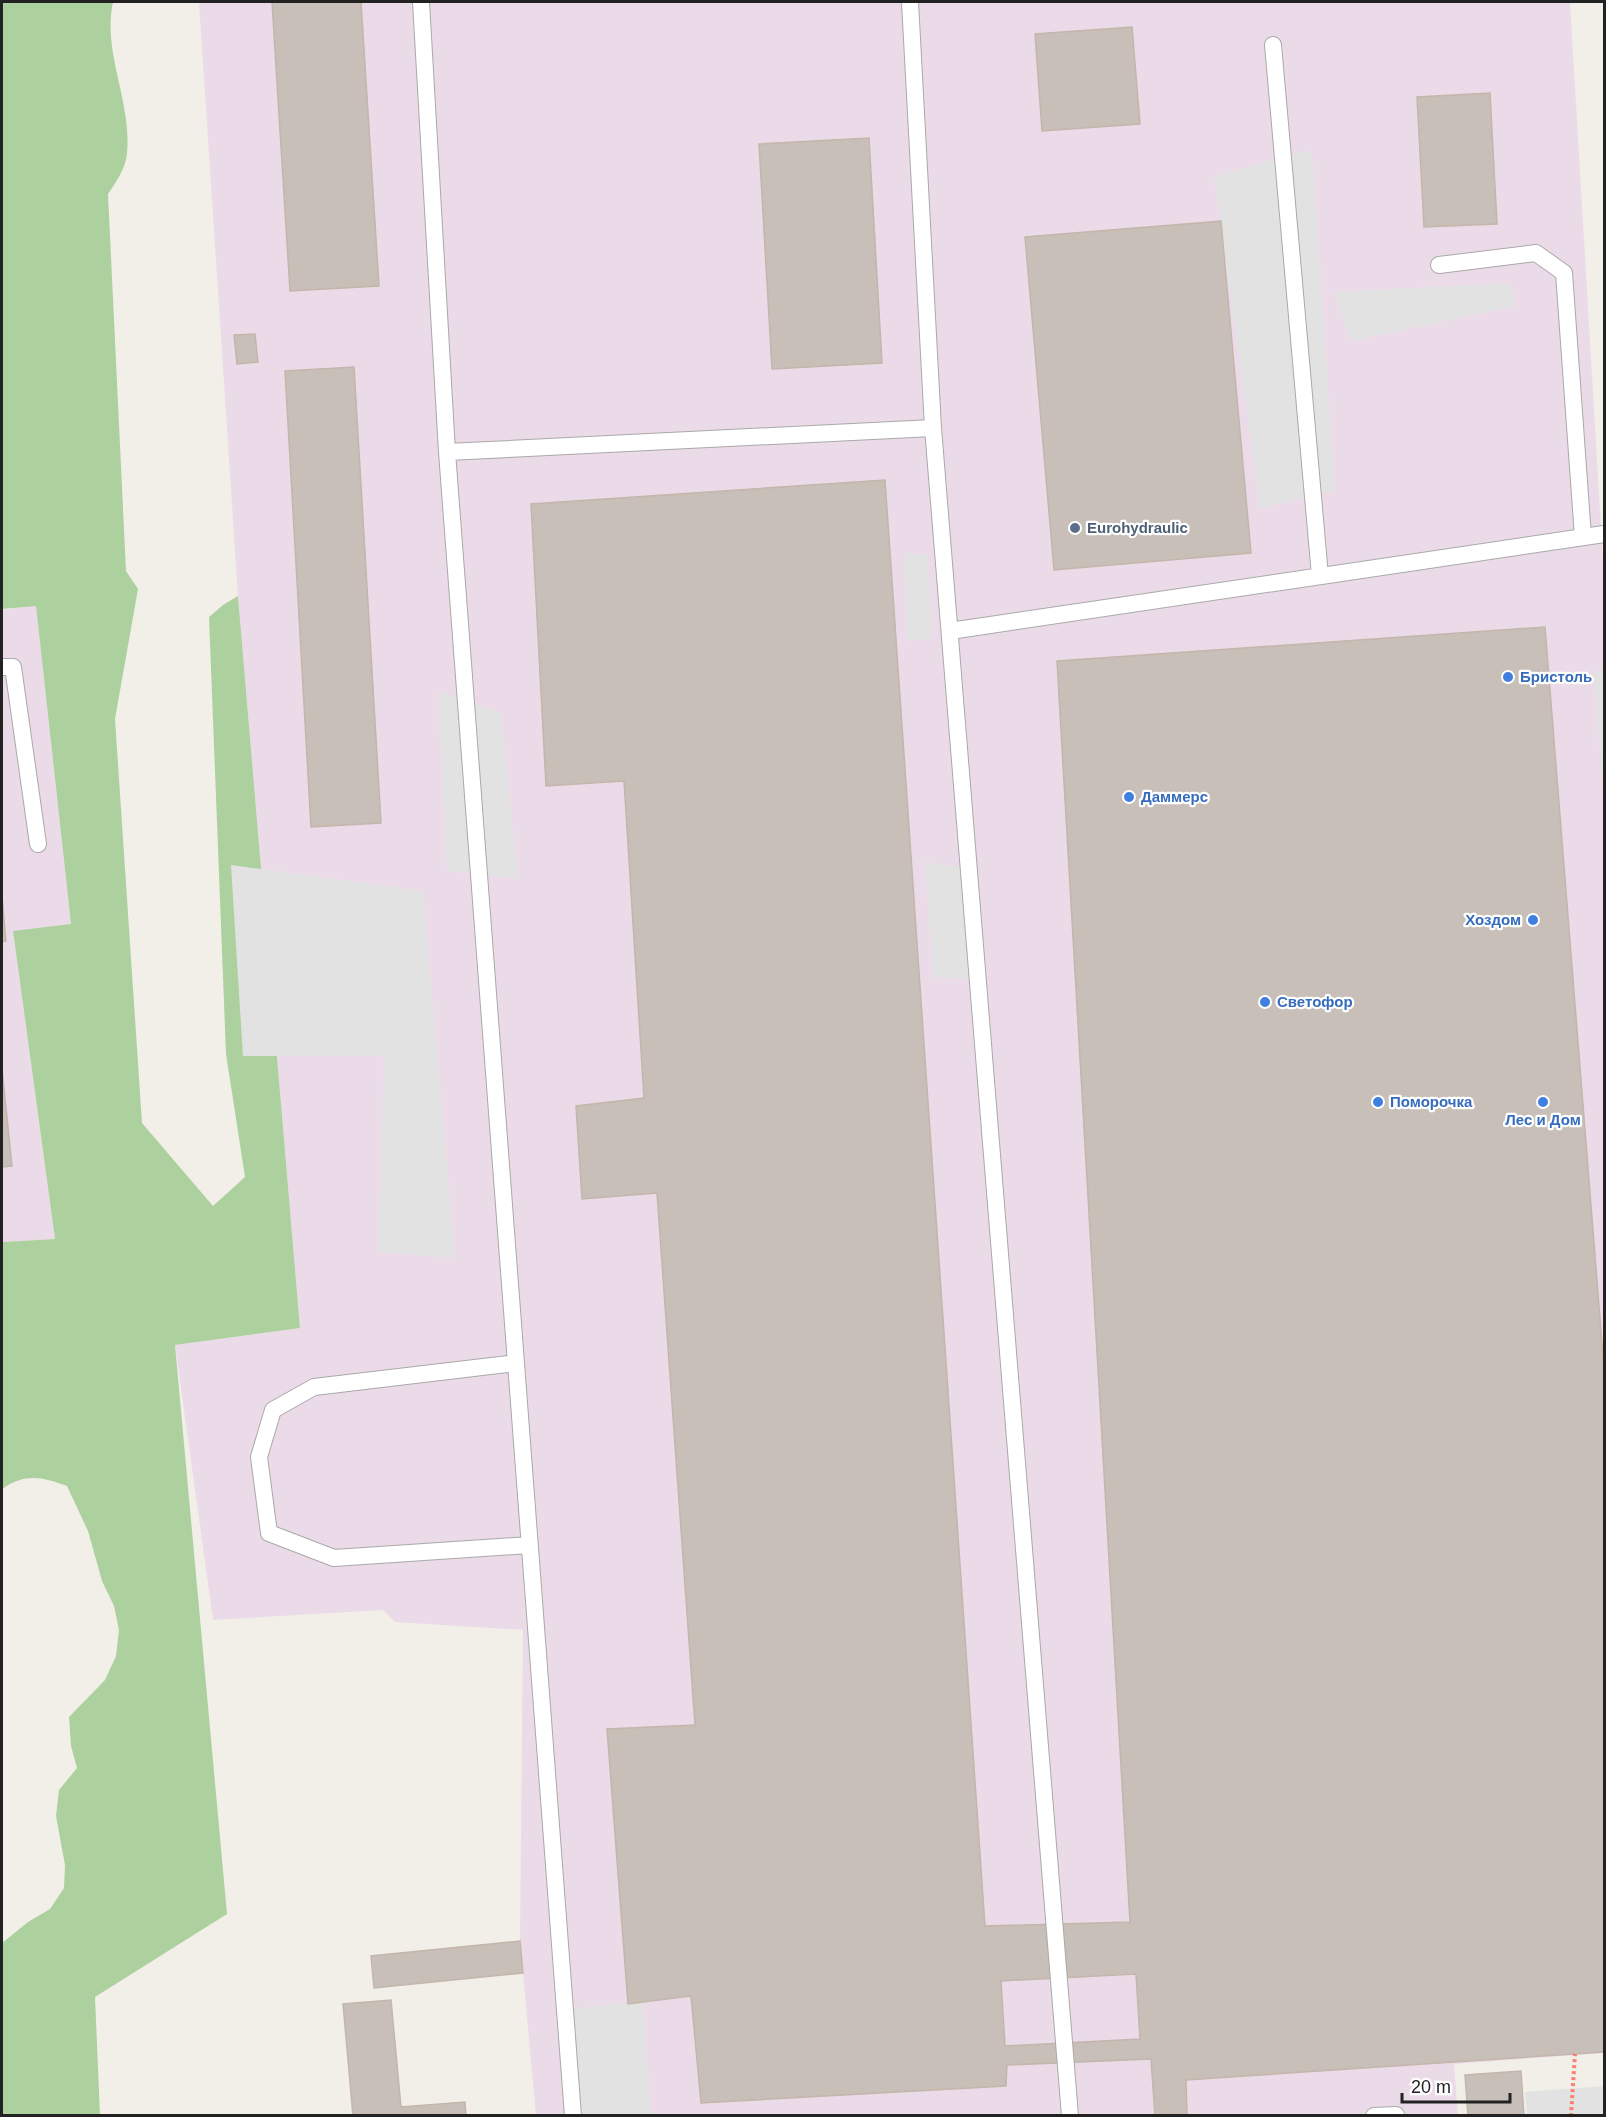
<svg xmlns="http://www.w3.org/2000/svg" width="1606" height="2117" viewBox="0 0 1606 2117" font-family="Arial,sans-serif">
<rect width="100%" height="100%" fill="#f2efe9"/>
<path fill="#ebdbe8" d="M 199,2 L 1570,2 L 1604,579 L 1604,2053 L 1454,2064 L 1458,2115 L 536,2115 L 520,1941 L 523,1630 L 395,1622 L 383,1610 L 213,1620 L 175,1345 L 300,1328 L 238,596 Z
M 36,605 L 71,925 L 13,932 L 55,1239 L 2,1242 L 2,610 Z"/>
<path fill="#add19e" d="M 2,2 L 113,2 C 102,53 132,101 127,153 C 126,168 116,182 108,194 L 126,571 L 138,589 L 115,719 L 142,1123 L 213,1206 L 245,1177 L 226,1054 L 209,617 L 223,605 L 238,596 L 300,1328 L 175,1345 L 227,1914 L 95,1997 L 100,2115 L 2,2115 L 2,1943 L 28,1922 L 50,1909 L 64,1888 L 65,1865 L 56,1816 L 59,1790 L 77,1768 L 71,1746 L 69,1717 L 105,1680 L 116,1656 L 119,1630 L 114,1606 L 102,1581 L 88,1531 L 67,1486 C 41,1477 26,1473 2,1489 L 2,1242 L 55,1239 L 13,931 L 71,924 L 36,606 L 2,609 Z"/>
<path fill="#e2e2e2" d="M 1312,150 L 1335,491 L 1260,508 L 1214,176 Z
M 1510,283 L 1516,306 L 1351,341 L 1334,292 Z
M 904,553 L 928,555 L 932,638 L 907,641 Z
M 1604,669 L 1604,804 L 1594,672 Z
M 438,691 L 501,713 L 518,879 L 447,871 Z
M 925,862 L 978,869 L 986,980 L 933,977 Z
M 231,865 L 423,891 L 455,1258 L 378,1252 L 384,1056 L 243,1056 Z
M 643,2001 L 651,2115 L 580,2115 L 571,2009 Z
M 1604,2086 L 1604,2115 L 1527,2115 L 1525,2092 Z"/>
<path fill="#c7bfb8" stroke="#c4b6ab" stroke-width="1.5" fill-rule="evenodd" d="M 272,2 L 361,2 L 379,286 L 290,291 Z
M 1132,27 L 1140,124 L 1042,131 L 1035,34 Z
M 1490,93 L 1497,224 L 1424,227 L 1417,97 Z
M 869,138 L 882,363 L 772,369 L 759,144 Z
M 1221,221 L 1251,553 L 1054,570 L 1025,237 Z
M 255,334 L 258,362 L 237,364 L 234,335 Z
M 354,367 L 381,823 L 311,827 L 285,371 Z
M 885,480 L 985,1926 L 1130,1922 L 1057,661 L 1545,627 L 1604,1369 L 1604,2052 L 1186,2080 L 1187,2116 L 1155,2116 L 1151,2059 L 1007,2065 L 1006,2086 L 701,2103 L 691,1996 L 628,2004 L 607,1729 L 695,1725 L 657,1193 L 582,1199 L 576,1106 L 644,1098 L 624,781 L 546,786 L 531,504 ZM 1136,1974 L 1140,2039 L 1005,2046 L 1001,1981 Z
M 2,896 L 6,941 L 2,942 Z
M 2,1069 L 12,1166 L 2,1167 Z
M 520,1941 L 523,1973 L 374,1988 L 371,1956 Z
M 391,2000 L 401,2107 L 465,2102 L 466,2116 L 353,2116 L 343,2004 Z
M 1521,2071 L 1524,2116 L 1468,2116 L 1465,2075 Z"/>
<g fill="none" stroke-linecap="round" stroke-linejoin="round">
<defs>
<path id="lane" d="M 421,2 L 447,452 L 573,2116
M 910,2 L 933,428 L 1070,2116
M 1273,45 L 1320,576
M 1439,265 L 1536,253 L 1564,273 L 1583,537
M 447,452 L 933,428
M 950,631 L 1604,534
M 2,667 L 13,667 L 38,844
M 516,1363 L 314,1387 L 273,1410 L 259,1457 L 269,1533 L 334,1558 L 530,1545
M 1374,2116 L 1396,2115"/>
</defs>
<use href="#lane" stroke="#a9a9a9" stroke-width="18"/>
<path stroke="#fa8072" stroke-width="4" stroke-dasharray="3 3" stroke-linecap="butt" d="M 1571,2116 L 1575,2054"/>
<use href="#lane" stroke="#fff" stroke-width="16"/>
</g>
<circle fill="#5c6f8a" stroke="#fff" stroke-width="2" cx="1075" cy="528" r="6"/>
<g fill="#3f7fe0" stroke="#fff" stroke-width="2">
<circle cx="1508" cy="677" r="6"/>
<circle cx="1129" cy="797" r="6"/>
<circle cx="1533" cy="920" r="6"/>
<circle cx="1265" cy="1002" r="6"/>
<circle cx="1378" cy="1102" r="6"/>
<circle cx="1543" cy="1102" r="6"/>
</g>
<g text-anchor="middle" stroke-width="4.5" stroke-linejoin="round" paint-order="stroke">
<g font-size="15" font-weight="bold" fill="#4e5e75" stroke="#fff" text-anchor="start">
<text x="1087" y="533">Eurohydraulic</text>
</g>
<g font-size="15" font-weight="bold" fill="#366cbe" stroke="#fff" text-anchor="start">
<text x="1520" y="682">Бристоль</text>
<text x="1141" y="802">Даммерс</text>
<text x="1521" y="925" text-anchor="end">Хоздом</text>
<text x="1277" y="1007">Светофор</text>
<text x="1390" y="1107">Поморочка</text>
<text x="1543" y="1125" text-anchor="middle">Лес и Дом</text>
</g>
</g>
<rect width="1606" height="2117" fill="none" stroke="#222222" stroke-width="6"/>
<path d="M1402 2093v9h108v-9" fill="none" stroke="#222222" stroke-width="3"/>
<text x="1411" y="2093" font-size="18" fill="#222222" stroke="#ffffff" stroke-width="4.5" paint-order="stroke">20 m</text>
</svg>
